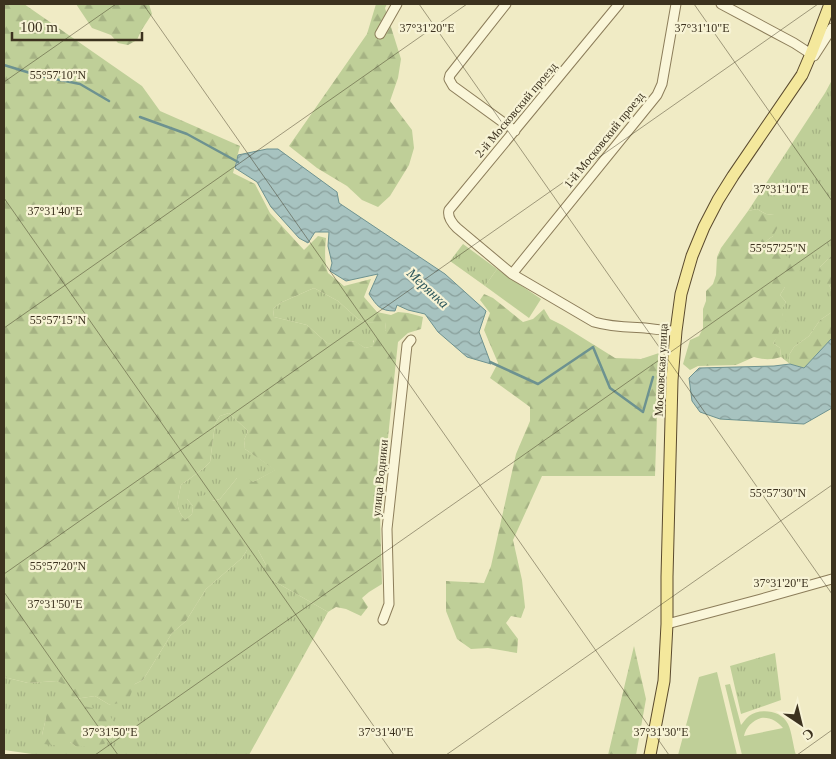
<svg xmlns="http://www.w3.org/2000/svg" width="836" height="759" viewBox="0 0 836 759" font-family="'Times New Roman',serif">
<defs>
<pattern id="grass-tufts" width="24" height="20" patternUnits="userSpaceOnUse" patternTransform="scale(1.25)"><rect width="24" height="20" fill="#bfcf98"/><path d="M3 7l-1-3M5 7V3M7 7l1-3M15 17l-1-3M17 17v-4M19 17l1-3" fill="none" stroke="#a5b283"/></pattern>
<pattern id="forest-firs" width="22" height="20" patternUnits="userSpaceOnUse" patternTransform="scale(1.25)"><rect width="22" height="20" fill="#bfcf98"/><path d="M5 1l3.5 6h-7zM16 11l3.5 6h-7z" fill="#a5b283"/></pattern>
<pattern id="water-waves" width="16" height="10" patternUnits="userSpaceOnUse" patternTransform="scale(1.25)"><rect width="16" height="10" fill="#a7c3c0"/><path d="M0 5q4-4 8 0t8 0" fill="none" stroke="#899f9b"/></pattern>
</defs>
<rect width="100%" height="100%" fill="#f0ebc5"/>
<path fill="url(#grass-tufts)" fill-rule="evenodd" d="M 832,80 L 832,255 L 820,267 L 832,291 L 832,312 L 820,320 L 809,336 L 794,347 L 789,355 L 790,364 L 781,357 L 780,348 L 773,343 C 778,336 781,326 782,318 C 783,309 779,312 786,302 L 780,295 L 785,287 L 762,249 L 766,241 L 773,236 L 774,215 L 766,214 L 757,209 L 748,211 L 825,93 Z
M 463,244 L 497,269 L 485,286 L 450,261 Z
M 314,288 L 338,301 L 358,319 L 366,323 L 385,321 L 386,330 L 373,341 L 374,346 L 365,348 L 354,341 L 336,345 L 327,343 L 307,325 L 274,317 L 273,309 L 280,303 Z
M 229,413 L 248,431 L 244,440 L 245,449 L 276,470 L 253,482 L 237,478 L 220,499 L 212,501 L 187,499 L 193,506 L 192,514 L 185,520 C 174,507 178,500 181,485 L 204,468 L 210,462 L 215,424 L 220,416 Z
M 247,550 L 258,550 L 266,565 L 272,580 L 328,612 L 249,755 L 39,755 L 4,750 L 4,677 L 28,683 L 57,681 L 66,685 L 75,699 L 95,696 L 110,705 L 135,684 L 143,680 L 172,633 L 186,621 L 206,589 L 242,558 ZM 46,718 L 77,747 L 70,742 L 42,735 Z
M 775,653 L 781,700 L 741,714 L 730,666 Z"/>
<path fill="url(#forest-firs)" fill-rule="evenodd" d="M 4,4 L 24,4 L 142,86 L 160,111 L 240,146 L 233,173 L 255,184 L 270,213 L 304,250 L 318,236 L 326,238 C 325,249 324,263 328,273 L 344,286 L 371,279 L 364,297 L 377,312 L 391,315 L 398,312 L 408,313 L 423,317 L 421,329 L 408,333 L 398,342 L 380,514 L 382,584 L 369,592 L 362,598 L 368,607 L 361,616 L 346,609 L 336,607 L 328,612 L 272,580 L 265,574 L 266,565 L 258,550 L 247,550 L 242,558 L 206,589 L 186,621 L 172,633 L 143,680 L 135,684 L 128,701 L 110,705 L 95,696 L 75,699 L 68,693 L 65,685 L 57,681 L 28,683 L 4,677 ZM 314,288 L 338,301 L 358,319 L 366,323 L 385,322 L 386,330 C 378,334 373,337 373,346 L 365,348 L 355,341 L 336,344 L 327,343 L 307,325 L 274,317 L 273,309 L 280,303 ZM 229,413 L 248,431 L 244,440 L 245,449 L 275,470 L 253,482 L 245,477 L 237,478 L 220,499 L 212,501 L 205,495 L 187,499 L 193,506 L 192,514 L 185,520 C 174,507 178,500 181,485 L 204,468 L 210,462 L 215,424 L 220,416 Z
M 76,4 L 149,4 L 152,14 L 141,31 L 137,40 L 128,45 L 118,43 L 111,35 L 92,28 Z
M 376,4 L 387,4 L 385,8 L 401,59 L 398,78 L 390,101 L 412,130 L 414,148 L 409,165 L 390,196 L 378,207 L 362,200 L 347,186 L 317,168 L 289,146 L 367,34 Z
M 757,209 L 766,214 L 774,215 L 781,221 L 773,236 L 766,241 L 762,249 L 767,256 L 775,252 L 784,254 L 799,266 L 799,275 L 794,282 L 785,287 L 780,295 L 786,302 C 780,312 781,316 788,324 L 780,327 L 778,336 L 773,343 L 780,348 L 781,357 C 771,360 764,360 754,357 L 736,365 L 698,366 L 690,370 L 683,364 L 690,340 L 699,336 L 703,328 L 703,309 L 706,301 L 706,291 L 713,284 L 716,275 L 717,257 L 721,248 L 748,211 Z
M 832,255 L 832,291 L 829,285 L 822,283 L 817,275 L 820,267 Z
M 484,294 L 493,298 L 523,322 L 533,319 L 544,309 L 550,319 L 562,325 L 615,358 L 641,359 L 659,353 L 655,476 L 542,476 L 513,540 L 522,580 L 525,607 L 521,618 L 511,616 L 506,623 L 518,639 L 517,653 L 488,648 L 471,649 L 457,639 L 446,611 L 446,581 L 484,583 L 491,566 L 516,454 L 530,421 L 530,407 L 490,378 L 498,363 L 484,330 L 490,313 L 480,300 Z
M 832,312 L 832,338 L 804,368 L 790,364 L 789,355 L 794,347 L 809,336 L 820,320 Z
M 634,646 L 646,699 L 636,755 L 608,755 Z
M 64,701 L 100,710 L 109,714 L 113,721 L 110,739 L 104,744 L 77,747 L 70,742 L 62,746 L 44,744 L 42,735 L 46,718 L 47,709 Z"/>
<path fill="#bfcf98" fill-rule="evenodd" d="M 497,269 L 541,299 L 529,318 L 485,286 Z
M 717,672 L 737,755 L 678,755 L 699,677 Z
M 730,684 L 741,725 C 743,723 745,719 749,716 C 760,708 781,710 788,724 C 792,732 793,746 796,755 L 742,755 L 725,685 ZM 761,718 C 770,717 777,721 783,728 L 744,736 C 746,727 752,721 761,718 Z"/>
<path fill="url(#water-waves)" stroke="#6d9290" d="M 267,149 L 278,149 L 337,192 L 339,203 L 445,274 L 486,311 L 479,332 L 491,364 L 467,357 L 438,332 L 425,314 L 408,310 L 397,305 L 395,311 C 380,311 377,306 369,294 L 378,274 L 346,281 L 330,271 L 332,263 L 328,246 L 329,232 L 315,232 L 308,243 L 299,238 L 271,207 L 257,182 L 235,168 L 238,155 Z
M 832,338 L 832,408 L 804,424 L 720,419 L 700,412 L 692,401 L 689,378 L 699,368 L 774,366 L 790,364 L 804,368 Z"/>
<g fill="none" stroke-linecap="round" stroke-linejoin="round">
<path stroke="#6d9290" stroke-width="2.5" d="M 4,65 L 40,76 L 80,84 L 109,101
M 140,117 L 187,134 L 238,162
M 490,362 L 538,384 L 593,347 L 610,388 L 643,412 L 653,377"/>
<defs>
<path id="minor" d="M 506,4 L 450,75 L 449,79 L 453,86 L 515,131
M 619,4 L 449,210 C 447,217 452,223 457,228 L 512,274 L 594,322 C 611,327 627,327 645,328 C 655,329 665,331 676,331
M 721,4 L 794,43 L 811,54
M 380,34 L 397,4
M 814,56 L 832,28
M 512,274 L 657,95 L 662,84 L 676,4
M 383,620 L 389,604 L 387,529 L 407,345 L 411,340
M 667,624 L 761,599 L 832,579"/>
<path id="major" d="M 650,755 L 664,681 L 667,624 L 667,577 L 672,380 L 676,331 L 681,294 L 692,256 L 704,227 L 718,200 L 733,176 L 802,75 L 811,54 L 830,4"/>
</defs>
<use href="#minor" stroke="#8c7d5a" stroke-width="11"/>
<use href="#major" stroke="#5a4a2e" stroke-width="13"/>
<use href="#minor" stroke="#faf6d9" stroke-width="9"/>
<use href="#major" stroke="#f4e89c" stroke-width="11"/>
</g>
<path fill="none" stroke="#3c321f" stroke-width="1" stroke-opacity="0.45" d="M 143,4 L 669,755M 419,4 L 832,594M 694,4 L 832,201M 4,82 L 116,4M 4,198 L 394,755M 4,328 L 467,4M 4,574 L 818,4M 4,592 L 118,755M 95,755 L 832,239M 446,755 L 832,485M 797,755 L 832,730"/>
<g text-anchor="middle" stroke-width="4.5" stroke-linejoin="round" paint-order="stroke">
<g font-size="12" fill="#3c321f" stroke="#f7f3d5">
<text transform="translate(516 110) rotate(-50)" y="4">2-й Московский проезд</text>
<text transform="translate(604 140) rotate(-51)" y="4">1-й Московский проезд</text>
<text transform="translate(661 370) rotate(-87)" y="4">Московская улица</text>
<text transform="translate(380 478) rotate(-84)" y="4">улица Водники</text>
</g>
<g font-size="14" font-style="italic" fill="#2d575c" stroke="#f7f3d5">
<text transform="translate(428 288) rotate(43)" y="5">Мерянка</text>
</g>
</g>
<g font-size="12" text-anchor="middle" fill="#3c321f" stroke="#f7f3d5" stroke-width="4.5" stroke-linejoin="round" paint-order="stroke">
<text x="427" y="32">37°31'20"E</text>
<text x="702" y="32">37°31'10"E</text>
<text x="58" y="79">55°57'10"N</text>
<text x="781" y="193">37°31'10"E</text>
<text x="55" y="215">37°31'40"E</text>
<text x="778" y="252">55°57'25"N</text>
<text x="58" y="324">55°57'15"N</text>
<text x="778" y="497">55°57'30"N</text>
<text x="58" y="570">55°57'20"N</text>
<text x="781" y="587">37°31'20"E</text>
<text x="55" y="608">37°31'50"E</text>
<text x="110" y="736">37°31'50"E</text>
<text x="386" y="736">37°31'40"E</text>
<text x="661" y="736">37°31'30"E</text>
</g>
<rect width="836" height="759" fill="none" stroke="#3c321f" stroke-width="10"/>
<g transform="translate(801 724) rotate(145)" stroke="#f7f3d5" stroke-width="4" paint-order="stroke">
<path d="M0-4L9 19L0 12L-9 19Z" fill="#3c321f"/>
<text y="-8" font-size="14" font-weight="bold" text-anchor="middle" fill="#3c321f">С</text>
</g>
<path d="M12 32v8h130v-8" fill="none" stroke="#3c321f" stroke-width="2.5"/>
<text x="20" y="32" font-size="15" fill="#3c321f" stroke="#f7f3d5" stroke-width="4" paint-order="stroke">100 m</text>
</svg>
